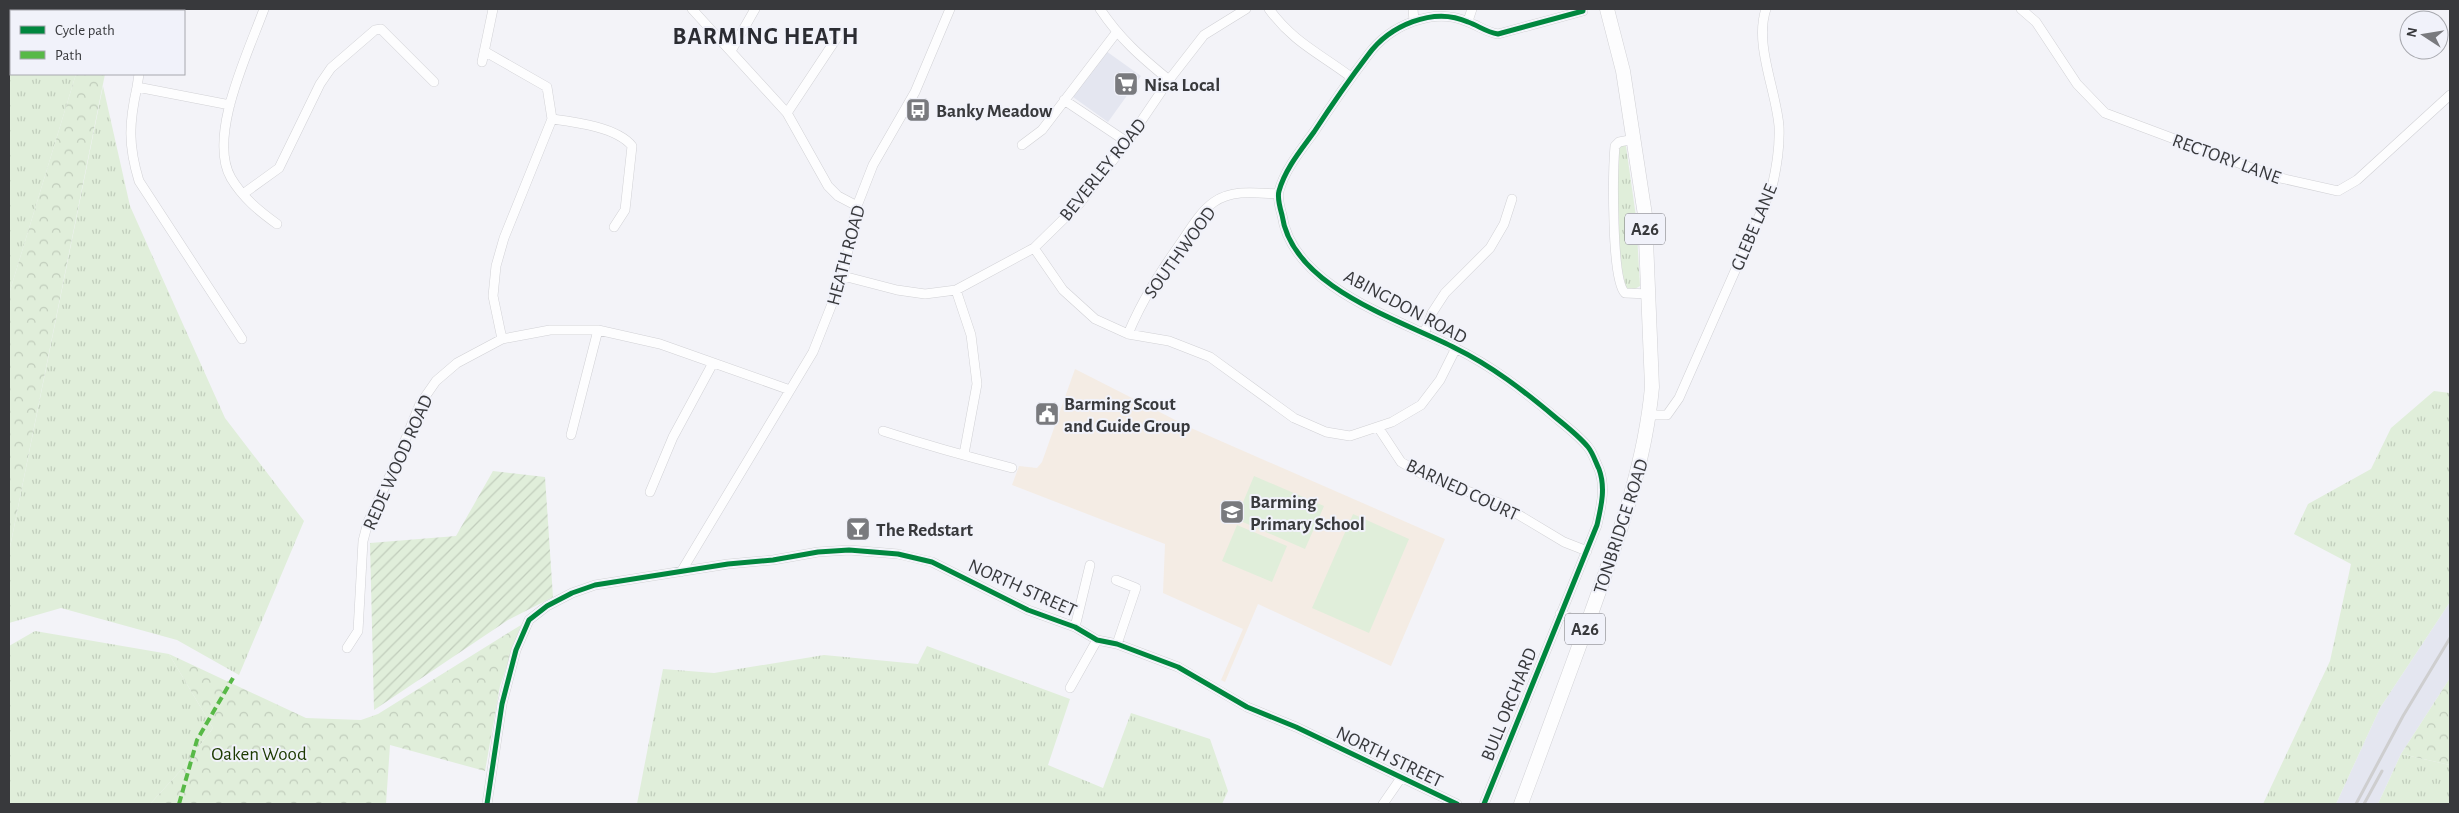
<svg xmlns="http://www.w3.org/2000/svg" width="2459" height="813" viewBox="0 0 2459 813" font-family="'Alegreya Sans',sans-serif">
<defs>
<pattern id="grass-tufts" width="24" height="20" patternUnits="userSpaceOnUse" patternTransform="scale(1.25)"><rect width="24" height="20" fill="#e0eeda"/><path d="M3 7l-1-3M5 7V3M7 7l1-3M15 17l-1-3M17 17v-4M19 17l1-3" fill="none" stroke="#c1cdbc"/></pattern>
<pattern id="forest-crowns" width="20" height="18" patternUnits="userSpaceOnUse" patternTransform="scale(1.25)"><rect width="20" height="18" fill="#e0eeda"/><path d="M2 6a3 3 0 1 1 6 0M12 15a3 3 0 1 1 6 0" fill="none" stroke="#c1cdbc"/></pattern>
<pattern id="garden-furrows" width="10" height="10" patternUnits="userSpaceOnUse" patternTransform="scale(1.25)"><rect width="10" height="10" fill="#e0eeda"/><path d="M-1 1l2-2M0 10L10 0M9 11l2-2" fill="none" stroke="#c1cdbc"/></pattern>
</defs>
<rect width="100%" height="100%" fill="#f3f3f8"/>
<path fill="#e4e6f0" d="M 1106,51 L 1141,76 L 1108,122 L 1073,97 Z
M 2450,602 L 2450,678 L 2401,754 L 2378,804 L 2336,804 L 2380,708 Z"/>
<path fill="#f4ece4" d="M 1075,369 L 1191,428 L 1445,539 L 1391,666 L 1258,604 L 1225,682 L 1221,680 L 1243,629 L 1163,593 L 1165,544 L 1012,485 L 1019,466 L 1037,468 L 1042,462 Z"/>
<path fill="url(#grass-tufts)" d="M 9,9 L 96,9 L 96,11 L 11,11 L 11,74 L 76,74 L 9,294 Z
M 103,86 L 130,206 L 225,418 L 304,521 L 239,675 L 177,640 L 61,608 L 9,623 L 9,552 Z
M 1621,145 L 1626,146 L 1636,217 L 1640,286 L 1633,290 L 1626,289 C 1613,255 1618,188 1618,151 Z
M 2434,391 L 2450,393 L 2450,602 L 2380,708 L 2336,804 L 2263,804 L 2330,661 L 2351,564 L 2294,534 L 2308,504 L 2371,469 L 2391,428 Z
M 35,631 L 169,654 L 213,728 L 182,769 L 150,804 L 9,804 L 9,646 Z
M 927,646 L 1070,699 L 1048,765 L 1103,788 L 1131,713 L 1210,739 L 1228,791 L 1222,804 L 637,804 L 663,669 L 714,673 L 824,655 L 918,664 Z
M 2401,754 L 2450,765 L 2450,804 L 2378,804 Z"/>
<path fill="url(#forest-crowns)" d="M 76,74 L 105,74 L 9,552 L 9,294 Z
M 521,625 L 500,686 L 485,771 L 390,745 L 386,804 L 150,804 L 182,769 L 213,728 L 169,654 L 306,718 L 361,720 L 378,714 Z
M 2450,678 L 2450,765 L 2401,754 Z"/>
<path fill="url(#garden-furrows)" d="M 493,471 L 545,477 L 553,597 L 508,620 L 374,710 L 370,543 L 456,536 Z"/>
<path fill="#e0eeda" d="M 1254,476 L 1324,506 L 1305,549 L 1236,519 Z
M 1353,514 L 1409,539 L 1369,633 L 1312,608 Z
M 1237,525 L 1287,546 L 1272,582 L 1222,561 Z"/>
<g fill="none" stroke-linecap="round" stroke-linejoin="round">
<defs>
<path id="minor" d="M 264,9 C 249,51 207,136 231,178 C 243,198 259,211 277,224
M 692,9 L 787,113 L 828,186 L 838,196 L 857,206
M 1100,9 C 1120,39 1141,57 1169,80
M 1269,9 C 1293,42 1319,53 1351,77
M 1413,9 L 1414,21
M 2021,9 L 2036,22 L 2077,84 L 2105,113 L 2276,177 L 2338,191 L 2357,180 L 2450,95
M 152,11 L 153,9
M 1468,21 L 1472,9
M 484,51 L 547,87 L 552,119 L 504,238 L 496,266 L 493,296 L 502,339
M 731,51 L 755,9
M 482,62 L 493,9
M 139,74 L 137,87 L 230,105
M 137,87 C 129,123 128,145 139,181 L 242,339
M 1064,100 L 1127,142
M 787,113 L 840,33
M 552,119 C 575,122 617,127 632,146 L 625,210 L 614,227
M 1635,139 L 1619,142 L 1615,146 C 1613,169 1611,280 1625,293 L 1649,294
M 1022,145 L 1042,130 L 1116,33
M 243,194 L 279,168 L 320,84 L 331,68 L 375,30 L 381,29 L 434,82
M 1034,248 L 1063,290 L 1095,319 L 1128,334 L 1169,341 L 1210,357 L 1294,418 L 1326,432 L 1350,436 L 1392,422 L 1421,405 L 1440,380 L 1456,348
M 843,276 L 897,290 L 925,294 L 956,290 L 1034,248 L 1080,203 L 1127,142 L 1169,80 L 1204,35 L 1246,9
M 956,290 L 971,335 L 977,384 L 964,454
M 1128,334 C 1142,300 1161,271 1182,241 C 1191,228 1201,211 1214,202 C 1233,189 1257,193 1278,194
M 1424,334 L 1432,313 L 1445,293 L 1490,248 L 1504,224 L 1512,199
M 1649,415 L 1667,415 L 1679,398 L 1772,187 C 1777,166 1780,147 1779,126 C 1776,90 1754,44 1766,9
M 1378,427 L 1401,462 L 1422,474 L 1499,503 L 1564,542 L 1587,551
M 883,431 C 926,445 969,457 1012,468
M 571,435 L 598,330
M 650,492 L 673,437 L 713,363
M 681,572 L 813,352 L 843,276 L 857,206 L 873,165 L 915,92 L 950,9
M 1116,580 L 1136,588 L 1117,644
M 1560,614 L 1587,624
M 1075,627 L 1090,565
M 347,648 L 358,631 L 363,541 L 368,522 L 395,465 L 420,404 L 436,381 L 457,363 L 502,339 L 550,330 L 598,330 L 660,344 L 790,390
M 1070,688 L 1097,640
M 487,804 L 502,704 L 516,650 L 529,620 L 547,606 L 572,593 L 595,585 L 728,564 L 773,560 L 818,552 L 849,550 L 898,554 L 932,562 L 1028,610 L 1075,627 L 1097,640 L 1117,644 L 1178,667 L 1247,707 L 1296,727 L 1457,804
M 1383,804 L 1401,778
M 1484,804 L 1597,525 C 1601,507 1606,488 1599,469 C 1596,463 1593,453 1588,447 C 1579,436 1566,426 1555,417 C 1524,391 1492,366 1455,348 C 1398,319 1292,287 1282,215 C 1280,208 1277,198 1279,191 C 1285,169 1301,150 1314,132 C 1331,106 1349,80 1368,55 C 1389,26 1433,6 1468,22 C 1479,26 1486,32 1498,34 L 1583,11 L 1583,9"/>
<path id="primary" d="M 1521,804 C 1545,740 1568,676 1592,611 C 1618,538 1645,465 1652,387 L 1645,215 L 1623,71 L 1607,9"/>
</defs>
<use href="#minor" stroke="#d1d1d5" stroke-width="10"/>
<use href="#primary" stroke="#d1d1d5" stroke-width="15"/>
<use href="#minor" stroke="#fdfdfe" stroke-width="9"/>
<use href="#primary" stroke="#fdfdfe" stroke-width="14"/>
<path stroke="#cececf" stroke-width="3" d="M 2356,804 L 2403,716 L 2450,638
M 2364,804 L 2382,771"/>
<path stroke="#58b947" stroke-width="4" stroke-dasharray="8 4" stroke-linecap="butt" d="M 179,804 L 197,740 L 233,678"/>
<defs>
<path id="cycleway" d="M 487,804 L 502,704 L 516,650 L 529,620 L 547,606 L 572,593 L 595,585 L 728,564 L 773,560 L 818,552 L 849,550 L 898,554 L 932,562 L 1028,610 L 1075,627 L 1097,640 L 1117,644 L 1178,667 L 1247,707 L 1296,727 L 1457,804
M 1484,804 L 1597,525 C 1601,507 1606,488 1599,469 C 1596,463 1593,453 1588,447 C 1579,436 1566,426 1555,417 C 1524,391 1492,366 1455,348 C 1398,319 1292,287 1282,215 C 1280,208 1277,198 1279,191 C 1285,169 1301,150 1314,132 C 1331,106 1349,80 1368,55 C 1389,26 1433,6 1468,22 C 1479,26 1486,32 1498,34 L 1583,11 L 1583,9"/>
</defs>
<use href="#cycleway" stroke="#f1f2fa" stroke-width="8"/>
<use href="#cycleway" stroke="#00873e" stroke-width="5"/>
</g>
<defs>
<symbol id="supermarket-square" viewBox="-11 -11 22 22"><rect x="-9" y="-9" width="18" height="18" rx="4" fill="#797a7e" stroke="#f1f2fa"/><path d="M-6-5.5h2.5l.6 2H6L4.5 2H-2.5L-4.4-4H-6ZM-1.5 3.2a1.3 1.3 0 1 0 .1 0ZM3 3.2a1.3 1.3 0 1 0 .1 0Z" fill="#fff"/></symbol>
<symbol id="bus-square" viewBox="-11 -11 22 22"><rect x="-9" y="-9" width="18" height="18" rx="4" fill="#797a7e" stroke="#f1f2fa"/><path d="M-5-6H5V4H4V6H2V4H-2V6H-4V4H-5ZM-3.5-4V0h7V-4ZM-3.5 1.2v1.5H-2V1.2ZM2 1.2v1.5H3.5V1.2Z" fill="#fff"/></symbol>
<symbol id="civic-square" viewBox="-11 -11 22 22"><rect x="-9" y="-9" width="18" height="18" rx="4" fill="#797a7e" stroke="#f1f2fa"/><path d="M-.6-6.5H3V-4.5H.6V-3L4-1V1h2V6H-6V1h2V-1L-.6-3ZM-1.2 2.5V6h2.4V2.5Z" fill="#fff"/></symbol>
<symbol id="school-square" viewBox="-11 -11 22 22"><rect x="-9" y="-9" width="18" height="18" rx="4" fill="#797a7e" stroke="#f1f2fa"/><path d="M0-5L7-2L0 1L-7-2ZM-4 1L0 2.5L4 1V4Q0 6-4 4Z" fill="#fff"/></symbol>
<symbol id="bar-square" viewBox="-11 -11 22 22"><rect x="-9" y="-9" width="18" height="18" rx="4" fill="#797a7e" stroke="#f1f2fa"/><path d="M-6-5H6L.8 .8V4.5H3.5V6h-7V4.5H-.8V.8Z" fill="#fff"/></symbol>
</defs>
<g fill-rule="evenodd">
<use href="#supermarket-square" x="1112" y="70" width="28" height="28"/>
<use href="#bus-square" x="904" y="96" width="28" height="28"/>
<use href="#civic-square" x="1033" y="400" width="28" height="28"/>
<use href="#school-square" x="1218" y="498" width="28" height="28"/>
<use href="#bar-square" x="844" y="515" width="28" height="28"/>
</g>
<g text-anchor="middle" stroke-width="4" stroke-linejoin="round" paint-order="stroke">
<g fill="#f1f2fa" stroke="#707075" stroke-width="1">
<rect x="1625" y="213.5" width="40" height="31" rx="4"/>
<rect x="1565" y="613.5" width="40" height="31" rx="4"/>
</g>
<g font-size="18" font-weight="bold" fill="#38393c">
<text x="1645" y="235">A26</text>
<text x="1585" y="635">A26</text>
</g>
<g font-size="19" font-weight="bold" fill="#38393c" stroke="#f1f2fa" text-anchor="start">
<text x="1144" y="91">Nisa Local</text>
<text x="936" y="117">Banky Meadow</text>
<text x="1064" y="410">Barming Scout<tspan x="1064" dy="22">and Guide Group</tspan></text>
<text x="1250" y="508">Barming<tspan x="1250" dy="22">Primary School</tspan></text>
<text x="876" y="536">The Redstart</text>
</g>
<g font-size="19" fill="#38393c" stroke="#f1f2fa">
<text transform="translate(2227 158) rotate(20)" y="7">RECTORY LANE</text>
<text transform="translate(1102 169) rotate(-51)" y="7">BEVERLEY ROAD</text>
<text transform="translate(1753 227) rotate(-67)" y="7">GLEBE LANE</text>
<text transform="translate(1179 252) rotate(-54)" y="7">SOUTHWOOD</text>
<text transform="translate(845 255) rotate(-75)" y="7">HEATH ROAD</text>
<text transform="translate(1406 306) rotate(28)" y="7">ABINGDON ROAD</text>
<text transform="translate(397 462) rotate(-66)" y="7">REDE WOOD ROAD</text>
<text transform="translate(1463 489) rotate(25)" y="7">BARNED COURT</text>
<text transform="translate(1620 526) rotate(-72)" y="7">TONBRIDGE ROAD</text>
<text transform="translate(1023 587) rotate(24)" y="7">NORTH STREET</text>
<text transform="translate(1508 704) rotate(-68)" y="7">BULL ORCHARD</text>
<text transform="translate(1390 756) rotate(26)" y="7">NORTH STREET</text>
</g>
<g font-size="19" fill="#1c3900" stroke="#f1f2fa">
<text x="259" y="760">Oaken Wood</text>
</g>
<g font-size="24" font-weight="bold" letter-spacing="1" fill="#2b2c32" stroke="#f1f2fa">
<text x="766" y="44">BARMING HEATH</text>
</g>
</g>
<rect width="2459" height="813" fill="none" stroke="#38393c" stroke-width="20"/>
<rect x="10" y="10" width="175" height="65" fill="#f1f2fa" stroke="#a7a8ae"/>
<rect x="20" y="26" width="25" height="8" fill="#00873e" stroke="#a7a8ae"/>
<text x="55" y="35" font-size="15" fill="#38393c">Cycle path</text>
<rect x="20" y="51" width="25" height="8" fill="#58b947" stroke="#a7a8ae"/>
<text x="55" y="60" font-size="15" fill="#38393c">Path</text>
<g transform="translate(2424 35) rotate(282)"><circle r="24" fill="#f1f2fa" stroke="#a7a8ae"/>
<path d="M0-4L9 19L0 12L-9 19Z" fill="#797a7e"/>
<text y="-8" font-size="14" font-weight="bold" text-anchor="middle" fill="#38393c">N</text>
</g>
</svg>
